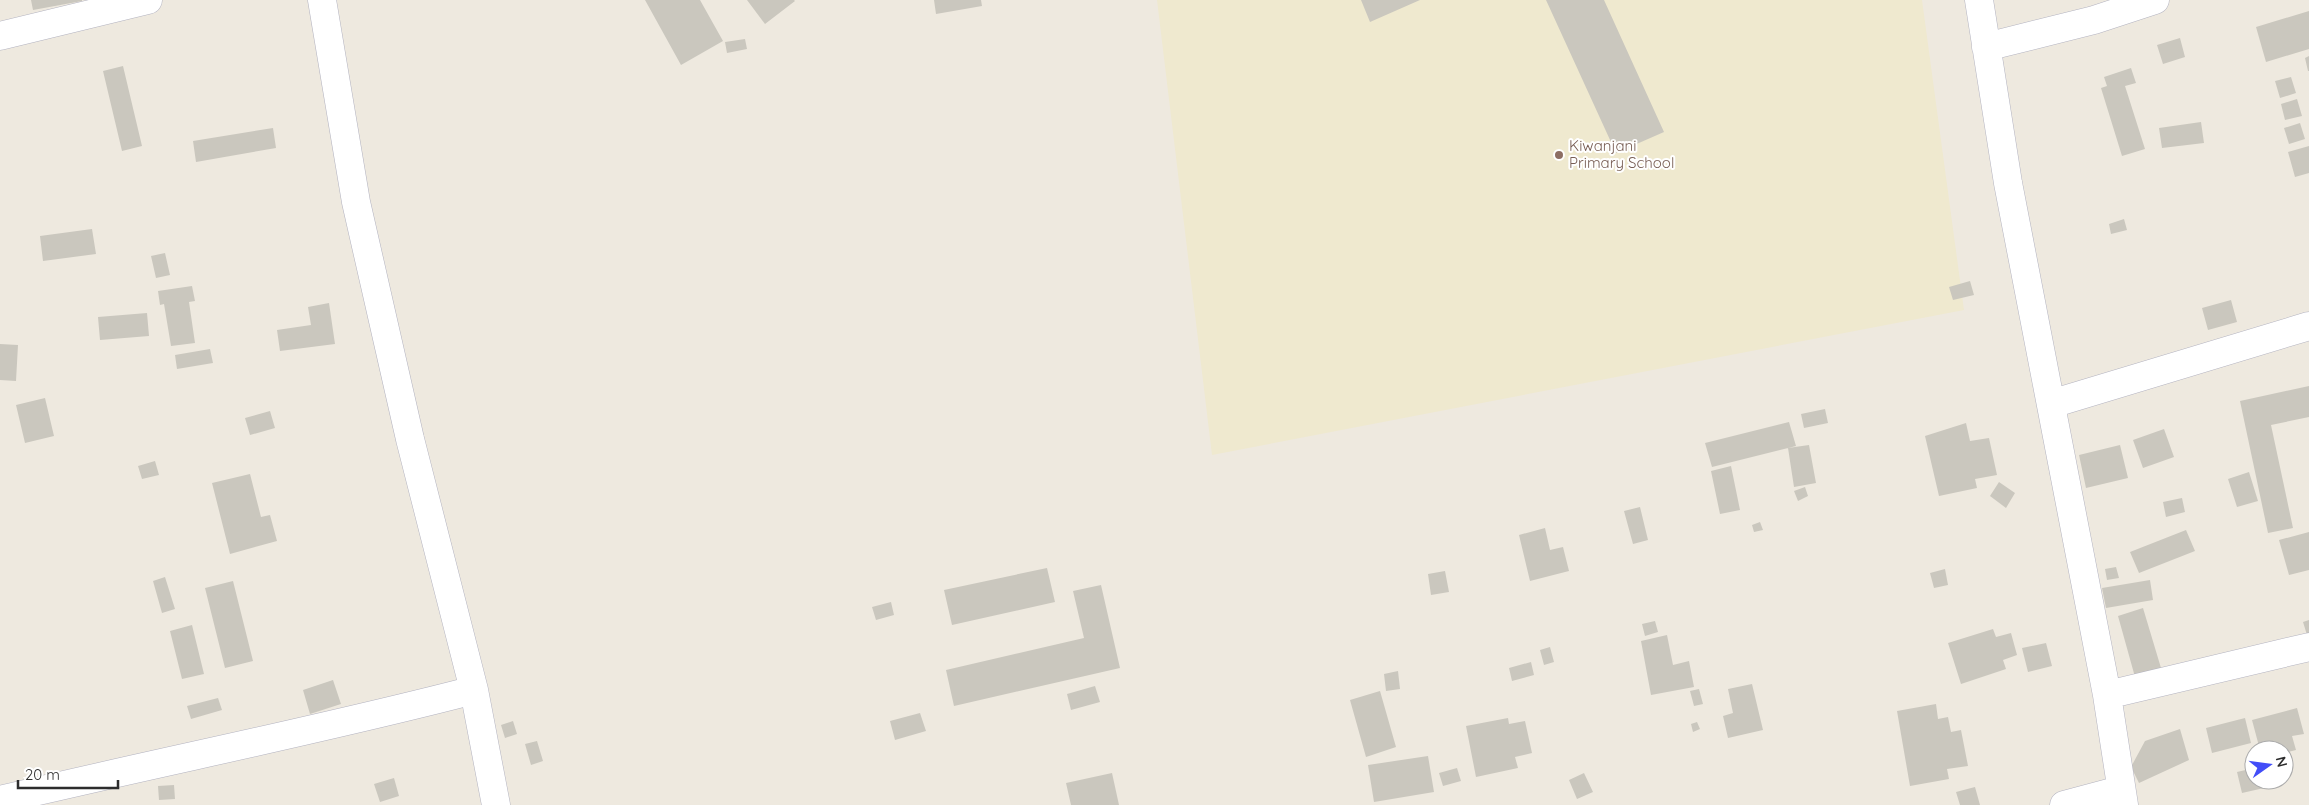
<svg xmlns="http://www.w3.org/2000/svg" width="2309" height="805" viewBox="0 0 2309 805" font-family="Quicksand,sans-serif">
<rect width="100%" height="100%" fill="#eee9df"/>
<path fill="#efe9cf" d="M 1157,0 L 1922,0 L 1964,310 L 1212,455 Z"/>
<path fill="#cac7be" d="M 31,0 L 82,0 L 82,1 L 33,10 Z
M 645,0 L 700,0 L 723,41 L 681,65 Z
M 747,0 L 794,0 L 795,1 L 765,24 Z
M 934,0 L 981,0 L 982,6 L 936,14 Z
M 1361,0 L 1420,0 L 1370,22 Z
M 1546,0 L 1604,0 L 1664,132 L 1616,153 Z
M 2309,11 L 2309,49 L 2266,62 L 2256,27 Z
M 2180,38 L 2185,57 L 2163,64 L 2157,45 Z
M 745,39 L 747,49 L 727,53 L 725,42 Z
M 2309,56 L 2309,71 L 2308,71 L 2305,58 Z
M 123,66 L 142,146 L 122,151 L 103,71 Z
M 2131,68 L 2136,83 L 2125,86 L 2145,149 L 2122,156 L 2101,88 L 2107,86 L 2104,77 Z
M 2291,77 L 2296,93 L 2280,98 L 2275,81 Z
M 2297,99 L 2302,116 L 2285,120 L 2281,104 Z
M 2201,122 L 2204,143 L 2162,148 L 2159,128 Z
M 2300,123 L 2305,139 L 2289,144 L 2284,128 Z
M 273,128 L 276,148 L 196,162 L 193,141 Z
M 2309,146 L 2309,173 L 2295,177 L 2288,152 Z
M 2124,219 L 2127,230 L 2111,234 L 2109,224 Z
M 92,229 L 96,254 L 43,261 L 40,236 Z
M 165,253 L 170,275 L 156,278 L 151,256 Z
M 1970,281 L 1974,295 L 1953,300 L 1949,287 Z
M 192,286 L 195,301 L 189,302 L 195,343 L 171,346 L 164,304 L 160,305 L 158,291 Z
M 2231,300 L 2237,322 L 2208,330 L 2202,308 Z
M 329,303 L 335,344 L 280,351 L 277,330 L 311,325 L 308,307 Z
M 147,313 L 149,336 L 100,340 L 98,317 Z
M 0,344 L 18,345 L 16,381 L 0,380 Z
M 210,349 L 213,363 L 177,369 L 175,355 Z
M 2309,386 L 2309,417 L 2271,425 L 2293,528 L 2268,533 L 2240,401 Z
M 45,398 L 54,436 L 25,443 L 16,405 Z
M 1825,409 L 1828,423 L 1804,428 L 1801,414 Z
M 270,411 L 275,428 L 250,435 L 245,418 Z
M 1789,422 L 1796,446 L 1712,467 L 1705,443 Z
M 1966,423 L 1970,441 L 1989,438 L 1997,475 L 1975,479 L 1977,488 L 1939,496 L 1925,436 Z
M 2164,429 L 2174,457 L 2143,468 L 2133,440 Z
M 1809,445 L 1816,483 L 1794,487 L 1788,448 Z
M 2120,445 L 2128,478 L 2086,488 L 2079,455 Z
M 155,461 L 159,475 L 142,479 L 138,466 Z
M 1731,466 L 1740,510 L 1720,514 L 1711,471 Z
M 2249,472 L 2258,501 L 2237,507 L 2228,479 Z
M 250,474 L 261,517 L 270,515 L 277,541 L 230,554 L 212,483 Z
M 1999,482 L 2015,493 L 2006,508 L 1990,496 Z
M 1805,487 L 1808,496 L 1798,501 L 1794,491 Z
M 2182,498 L 2185,512 L 2166,517 L 2163,502 Z
M 1640,507 L 1648,540 L 1633,544 L 1624,511 Z
M 1760,522 L 1763,530 L 1754,532 L 1752,525 Z
M 1545,528 L 1550,550 L 1563,547 L 1569,571 L 1530,581 L 1519,535 Z
M 2186,530 L 2195,551 L 2139,573 L 2130,552 Z
M 2309,532 L 2309,570 L 2289,575 L 2279,540 Z
M 2116,567 L 2119,578 L 2107,580 L 2105,569 Z
M 1047,568 L 1055,602 L 952,625 L 944,590 Z
M 1945,569 L 1948,585 L 1934,588 L 1930,573 Z
M 1445,571 L 1449,592 L 1431,595 L 1428,574 Z
M 165,577 L 175,609 L 162,613 L 153,581 Z
M 2150,580 L 2153,600 L 2106,608 L 2102,588 Z
M 233,581 L 253,661 L 225,668 L 205,588 Z
M 1101,585 L 1120,668 L 954,706 L 946,670 L 1084,638 L 1073,591 Z
M 891,602 L 894,615 L 876,620 L 872,607 Z
M 2143,608 L 2161,668 L 2135,677 L 2118,616 Z
M 2309,620 L 2309,634 L 2307,635 L 2303,622 Z
M 1655,621 L 1658,632 L 1645,636 L 1642,624 Z
M 192,625 L 204,674 L 182,679 L 170,631 Z
M 1993,629 L 1996,637 L 2011,633 L 2017,655 L 2003,660 L 2006,669 L 1961,684 L 1948,643 Z
M 1667,635 L 1673,665 L 1689,661 L 1694,687 L 1651,695 L 1641,641 Z
M 2046,643 L 2052,666 L 2028,672 L 2022,648 Z
M 1550,647 L 1554,662 L 1544,665 L 1540,650 Z
M 1531,662 L 1534,675 L 1512,681 L 1509,668 Z
M 1398,671 L 1400,689 L 1386,691 L 1384,674 Z
M 333,680 L 341,704 L 310,714 L 303,690 Z
M 1752,684 L 1763,730 L 1728,738 L 1723,716 L 1733,713 L 1728,689 Z
M 1095,686 L 1100,702 L 1071,710 L 1067,694 Z
M 1699,689 L 1703,704 L 1694,706 L 1690,691 Z
M 1380,691 L 1396,747 L 1366,757 L 1350,700 Z
M 218,698 L 222,710 L 191,719 L 187,706 Z
M 1936,704 L 1938,719 L 1948,717 L 1951,732 L 1961,730 L 1968,766 L 1947,769 L 1949,779 L 1910,786 L 1897,711 Z
M 2297,708 L 2304,734 L 2292,736 L 2296,750 L 2284,753 L 2284,750 L 2260,750 L 2252,720 Z
M 920,713 L 926,731 L 895,740 L 890,721 Z
M 1508,718 L 1509,724 L 1525,721 L 1532,753 L 1515,757 L 1518,768 L 1476,777 L 1466,726 Z
M 2245,718 L 2251,743 L 2212,753 L 2206,728 Z
M 513,721 L 517,734 L 505,738 L 501,725 Z
M 1697,722 L 1700,729 L 1693,732 L 1691,724 Z
M 2180,729 L 2189,760 L 2139,783 L 2131,767 L 2145,741 Z
M 537,741 L 543,761 L 531,765 L 525,744 Z
M 1428,756 L 1434,792 L 1374,802 L 1368,765 Z
M 1457,768 L 1461,781 L 1443,786 L 1439,773 Z
M 2254,768 L 2254,780 L 2262,780 L 2264,788 L 2242,793 L 2237,772 Z
M 1112,773 L 1119,805 L 1071,805 L 1066,783 Z
M 1584,773 L 1593,792 L 1577,799 L 1569,780 Z
M 394,778 L 399,796 L 380,802 L 374,784 Z
M 174,785 L 175,799 L 159,800 L 158,786 Z
M 1975,787 L 1980,805 L 1960,805 L 1956,792 Z"/>
<g fill="none" stroke-linecap="round" stroke-linejoin="round">
<defs>
<path id="minor" d="M 322,0 L 356,202 L 410,439 L 474,690 L 496,805
M 1979,0 L 2008,183 L 2107,695 L 2124,805
M 0,36 L 148,0
M 1986,47 L 2094,20 L 2155,0
M 2051,404 L 2309,326
M 2107,695 L 2309,647
M 0,800 C 158,762 317,731 474,690
M 2064,805 L 2120,790"/>
</defs>
<use href="#minor" stroke="#b3b3c0" stroke-width="29"/>
<use href="#minor" stroke="#fff" stroke-width="28"/>
</g>
<circle fill="#8d6e63" stroke="#fff" stroke-width="2" cx="1559" cy="155" r="5"/>
<g text-anchor="middle" stroke-width="4" stroke-linejoin="round" paint-order="stroke">
<g font-size="15" fill="#785e54" stroke="#fff" text-anchor="start">
<text x="1569" y="151">Kiwanjani<tspan x="1569" dy="17">Primary School</tspan></text>
</g>
</g>
<g transform="translate(2269 765) rotate(76)"><circle r="24" fill="#ffffff" stroke="#ababab"/>
<path d="M0-4L9 19L0 12L-9 19Z" fill="#424df8"/>
<text y="-8" font-size="14" font-weight="bold" text-anchor="middle" fill="#2d2d2d">N</text>
</g>
<path d="M18 780v8h100v-8" fill="none" stroke="#2d2d2d" stroke-width="2.5"/>
<text x="25" y="780" font-size="15" fill="#2d2d2d" stroke="#ffffff" stroke-width="4" paint-order="stroke">20 m</text>
</svg>
